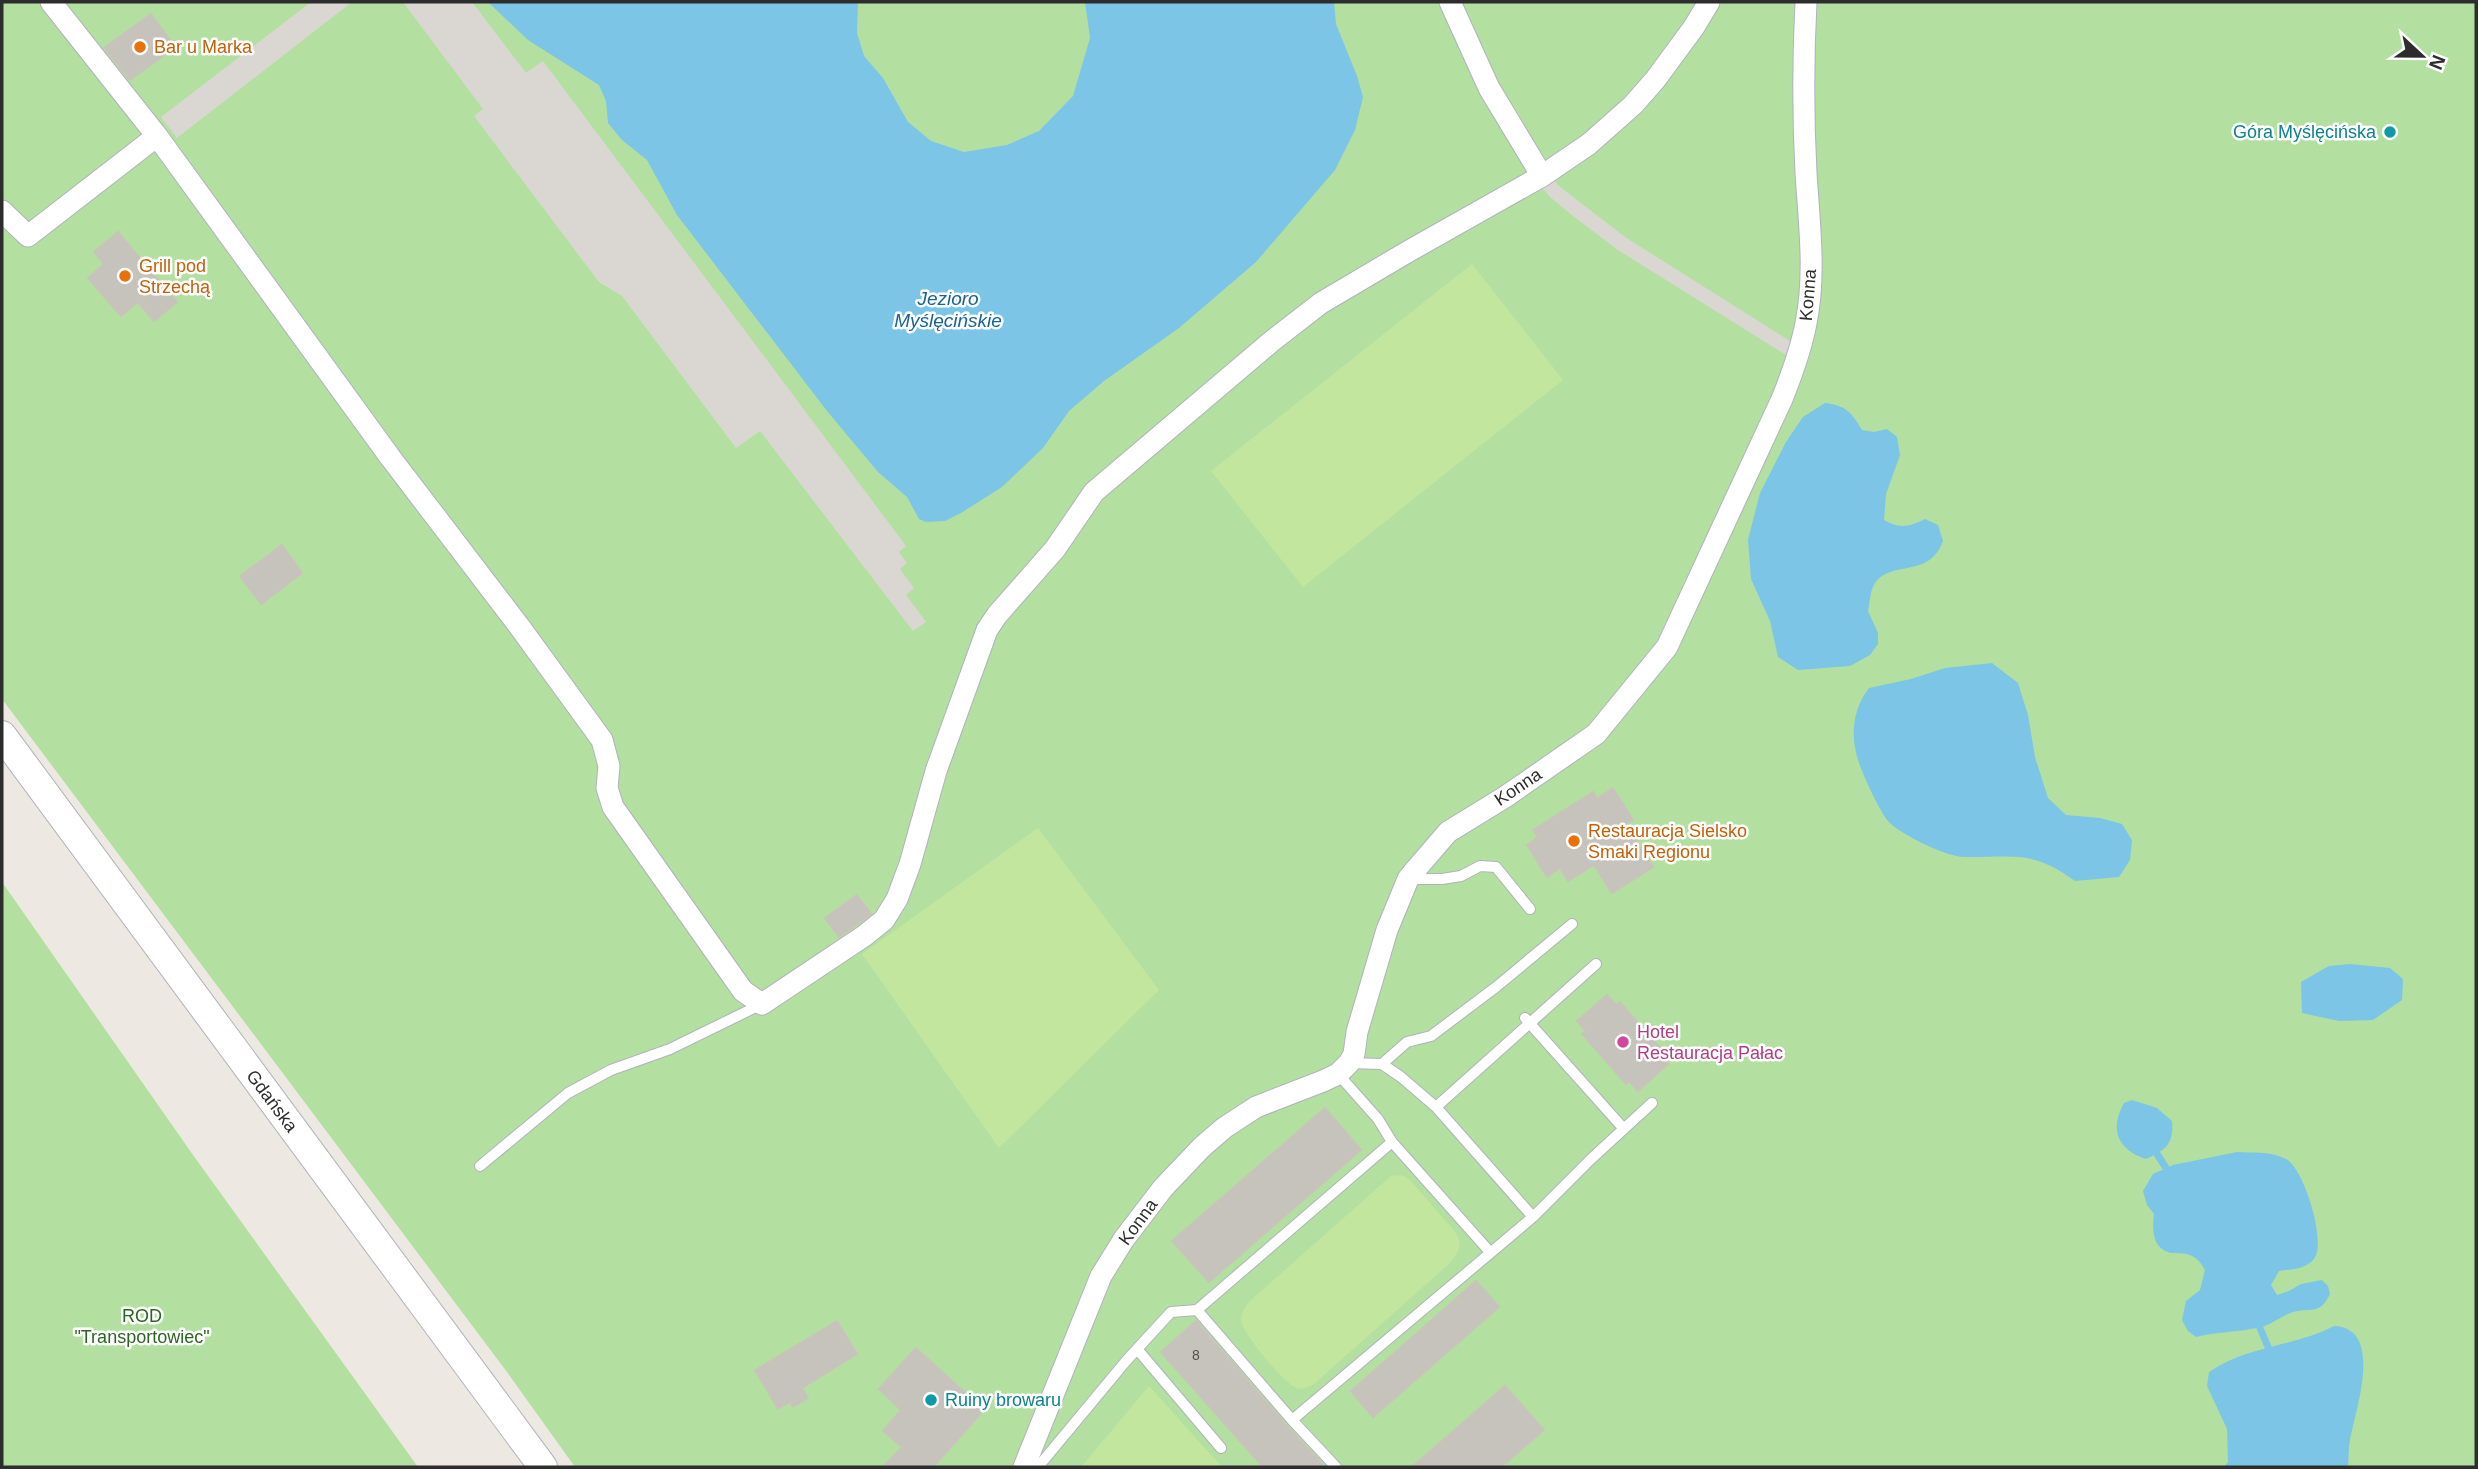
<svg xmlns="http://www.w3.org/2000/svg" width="2478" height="1469" viewBox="0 0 2478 1469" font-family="Helvetica,sans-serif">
<rect width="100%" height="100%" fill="#ede8e1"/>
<path fill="#b3dfa1" d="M 2,2 L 2476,2 L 2476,1467 L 575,1467 L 507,1372 L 2,699 Z
M 2,882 L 193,1155 L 418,1467 L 2,1467 Z"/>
<path fill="#c3e69e" d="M 1472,264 L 1563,380 L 1303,587 L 1211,471 Z
M 1038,828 L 1159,990 L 999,1148 L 862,954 Z
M 1397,1175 L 1404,1176 L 1411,1181 L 1456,1233 C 1463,1245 1459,1252 1450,1263 L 1314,1384 C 1308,1387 1304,1390 1297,1388 C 1285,1385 1242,1333 1241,1320 C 1241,1311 1246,1306 1251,1300 L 1391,1176 Z
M 1149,1386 L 1222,1467 L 1081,1467 Z"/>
<path fill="#dad7d3" d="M 311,2 L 352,2 L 177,138 L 161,117 Z
M 403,2 L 472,2 L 526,73 L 543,61 L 906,546 L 899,552 L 907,563 L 900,569 L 914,588 L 906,595 L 926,622 L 913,631 L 760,431 L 736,448 L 622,296 L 599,282 L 474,116 L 483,109 Z
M 1552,178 L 1559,186 L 1625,237 L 1793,343 L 1789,357 L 1618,250 L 1573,216 L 1550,197 L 1540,185 Z"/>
<path fill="#7cc5e7" d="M 488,2 L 858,2 L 857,33 L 864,56 L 883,78 L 908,122 L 931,141 L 964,152 L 1007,145 L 1039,131 L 1073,96 L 1090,38 L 1085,2 L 1334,2 L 1336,24 L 1357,76 L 1363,97 L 1355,130 L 1335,170 L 1256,262 L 1179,328 L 1104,381 L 1069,411 L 1043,448 L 1002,487 L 961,513 L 945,521 L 926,522 L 919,519 L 907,497 L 878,472 L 827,411 L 677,215 L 647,160 L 622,140 L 608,123 L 606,101 L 599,85 L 528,40 Z
M 1825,403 C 1847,406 1851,412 1862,430 L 1874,432 L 1887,429 L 1897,437 L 1900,455 L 1886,494 L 1884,520 C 1900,529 1909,527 1925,519 L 1938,525 L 1943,541 C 1941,546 1938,552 1934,556 C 1918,573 1888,564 1875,583 C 1870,590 1870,603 1868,611 L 1878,633 L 1878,644 L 1870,655 L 1850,666 L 1798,670 L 1778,657 L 1770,621 L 1751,579 L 1748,540 L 1760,493 L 1786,442 L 1803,417 Z
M 1992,663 L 2018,683 L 2028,715 L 2035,757 L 2048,798 L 2066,815 L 2100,818 L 2122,824 L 2132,840 L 2130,860 L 2119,877 L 2075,881 C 2032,849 2013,858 1964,857 C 1947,857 1899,834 1888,821 C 1879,810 1864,777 1859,763 C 1850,737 1852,710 1869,688 L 1911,679 L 1945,668 Z
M 2350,964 L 2390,968 L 2403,979 L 2402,1000 L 2373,1020 L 2339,1021 L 2302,1013 L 2301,982 L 2329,966 Z
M 2132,1100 L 2157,1108 L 2172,1121 C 2174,1144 2166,1150 2146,1159 C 2118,1150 2109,1130 2124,1103 Z
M 2237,1152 C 2254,1153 2271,1151 2286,1159 C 2304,1168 2327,1243 2314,1259 C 2305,1270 2291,1269 2279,1271 L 2271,1285 L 2277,1295 L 2289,1291 L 2301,1284 L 2322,1280 L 2328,1286 L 2330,1294 C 2319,1316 2312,1307 2293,1312 C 2281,1316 2270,1326 2257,1328 C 2237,1332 2216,1332 2196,1337 L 2188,1331 L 2182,1320 L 2186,1301 L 2200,1290 L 2205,1270 C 2202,1265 2199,1260 2194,1257 C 2186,1252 2179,1254 2171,1253 C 2152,1249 2152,1229 2154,1214 L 2147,1205 L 2143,1191 L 2153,1174 L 2173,1165 Z
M 2334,1326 C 2385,1328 2355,1411 2350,1440 C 2348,1449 2349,1458 2348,1467 L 2224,1467 L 2228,1462 L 2227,1429 L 2207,1386 L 2209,1372 C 2248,1345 2294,1347 2334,1326 Z"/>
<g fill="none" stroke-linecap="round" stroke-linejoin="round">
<path stroke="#7cc5e7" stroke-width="7" d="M 2157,1154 L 2166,1168
M 2260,1328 L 2268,1347"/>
</g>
<path fill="#c6c2bc" stroke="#c9c4ba" stroke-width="2" d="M 151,14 L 175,47 L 130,80 L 104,48 Z
M 118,232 L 177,302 L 154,321 L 138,302 L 121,316 L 88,278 L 104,264 L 94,252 Z
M 282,545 L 302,573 L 261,604 L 240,576 Z
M 1613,788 L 1633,820 L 1626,824 L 1653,867 L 1612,893 L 1594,865 L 1568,881 L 1560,868 L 1547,877 L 1527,845 L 1538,837 L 1533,830 L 1593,792 L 1597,799 Z
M 857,895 L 871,914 L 839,937 L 825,918 Z
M 1607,995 L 1616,1005 L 1620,1002 L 1663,1051 L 1659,1055 L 1668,1064 L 1638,1091 L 1629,1081 L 1626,1084 L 1582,1034 L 1586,1031 L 1577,1021 Z
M 1325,1108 L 1361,1150 L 1209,1282 L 1172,1241 Z
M 1476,1281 L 1499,1307 L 1373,1417 L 1351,1391 Z
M 837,1321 L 857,1354 L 802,1388 L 808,1398 L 793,1407 L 790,1402 L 778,1409 L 755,1370 Z
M 1196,1321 L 1286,1425 L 1325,1467 L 1263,1467 L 1161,1352 Z
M 916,1348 L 984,1410 L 933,1467 L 883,1467 L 902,1447 L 883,1431 L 901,1410 L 879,1389 Z
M 1505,1386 L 1544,1430 L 1501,1467 L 1412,1467 Z"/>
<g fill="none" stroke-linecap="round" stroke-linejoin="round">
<defs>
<path id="lane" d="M 1408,879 L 1442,879 L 1461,876 L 1480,866 L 1496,867 L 1530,909
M 1525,1018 L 1624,1129
M 1349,1063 L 1382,1064 L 1407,1042 L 1431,1036 L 1496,987 L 1572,924
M 1382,1064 L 1401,1077 L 1436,1107
M 1338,1074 L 1378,1119 L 1392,1142
M 480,1166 L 568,1093 L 611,1070 L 670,1049 L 762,1004
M 1533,1217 L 1436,1107 L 1596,964
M 1490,1252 L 1392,1142 L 1197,1310 L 1292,1420 L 1533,1217 L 1591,1159 L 1652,1103
M 1137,1349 L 1221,1448
M 1292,1420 L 1336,1467
M 1038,1467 L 1126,1361 L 1171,1312 L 1197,1310"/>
<path id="street" d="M 51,2 L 157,136 L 390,457 L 519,626 L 602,740 L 609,766 L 607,788 L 613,807 L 743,991 L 762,1004 L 864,936 L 884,920 L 897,899 L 910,864 L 936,771 L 987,630 L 997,615 L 1055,549 L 1094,492 L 1272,341 L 1321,303 L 1409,251 L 1542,176 L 1589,144 L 1633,105 L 1655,80 L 1694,27 L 1709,2
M 1450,2 L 1489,88 L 1542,176
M 2,211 L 28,236 L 157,136
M 1024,1467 L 1101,1276 L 1124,1239 L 1163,1188 L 1202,1147 L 1224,1128 L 1256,1107 L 1323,1081 L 1338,1074 L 1349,1063 L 1354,1054 L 1357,1032 L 1387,930 L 1408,879 L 1417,868 L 1448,832 L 1505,797 L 1596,734 L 1667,647 L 1782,399 C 1792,374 1801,350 1806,323 C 1816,274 1809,222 1806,173 C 1803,116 1803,59 1806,2"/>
<path id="secondary" d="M 2,735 L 543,1467"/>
</defs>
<use href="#lane" stroke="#b1b2bc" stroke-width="12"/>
<use href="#street" stroke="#b1b2bc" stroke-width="23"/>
<use href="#secondary" stroke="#b1b2bc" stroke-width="30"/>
<use href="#lane" stroke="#fff" stroke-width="10"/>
<use href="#street" stroke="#fff" stroke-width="21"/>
<use href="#secondary" stroke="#fff" stroke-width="28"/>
</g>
<g fill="#e8710a" stroke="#fff" stroke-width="2.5">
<circle cx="140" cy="47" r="7"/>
<circle cx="125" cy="276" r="7"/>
<circle cx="1574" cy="841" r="7"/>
</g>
<g fill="#0f9aa8" stroke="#fff" stroke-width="2.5">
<circle cx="2390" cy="132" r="7"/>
<circle cx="931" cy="1400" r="7"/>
</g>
<circle fill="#d1479c" stroke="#fff" stroke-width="2.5" cx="1623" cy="1042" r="7"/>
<g text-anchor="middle" stroke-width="5" stroke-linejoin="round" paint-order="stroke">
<g font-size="14" fill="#535251">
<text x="1196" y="1360">8</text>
</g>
<g font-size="18" fill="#c56008" stroke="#fff" text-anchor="start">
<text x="154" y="53">Bar u Marka</text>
<text x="139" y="272">Grill pod<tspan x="139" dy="21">Strzechą</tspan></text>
<text x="1588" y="837">Restauracja Sielsko<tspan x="1588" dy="21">Smaki Regionu</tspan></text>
</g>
<g font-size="18" fill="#0d838f" stroke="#fff" text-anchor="end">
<text x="2376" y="138">Góra Myślęcińska</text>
<text x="945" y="1406" text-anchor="start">Ruiny browaru</text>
</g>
<g font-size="18" fill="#2d2d2d" stroke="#fff">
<text transform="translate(1808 295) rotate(-85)" y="6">Konna</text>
<text transform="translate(1518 787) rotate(-34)" y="6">Konna</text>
<text transform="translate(272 1101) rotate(53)" y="6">Gdańska</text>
<text transform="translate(1138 1222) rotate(-54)" y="6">Konna</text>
</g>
<g font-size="18" fill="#b23c85" stroke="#fff" text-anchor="start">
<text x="1637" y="1038">Hotel<tspan x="1637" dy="21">Restauracja Pałac</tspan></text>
</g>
<g font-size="18" fill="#2b6620" stroke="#fff">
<text x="142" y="1322">ROD<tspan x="142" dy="21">"Transportowiec"</tspan></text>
</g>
<g font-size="19" font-style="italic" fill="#186496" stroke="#fff">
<text x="948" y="305">Jezioro<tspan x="948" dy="22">Myślęcińskie</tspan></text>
</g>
</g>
<rect width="2478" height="1469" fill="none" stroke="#2d2d2d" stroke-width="7"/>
<g transform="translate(2422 56) rotate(112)" stroke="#ffffff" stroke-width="5" paint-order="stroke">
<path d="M0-5L12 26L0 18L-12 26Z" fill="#2d2d2d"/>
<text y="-10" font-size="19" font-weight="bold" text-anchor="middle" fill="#2d2d2d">N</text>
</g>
</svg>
